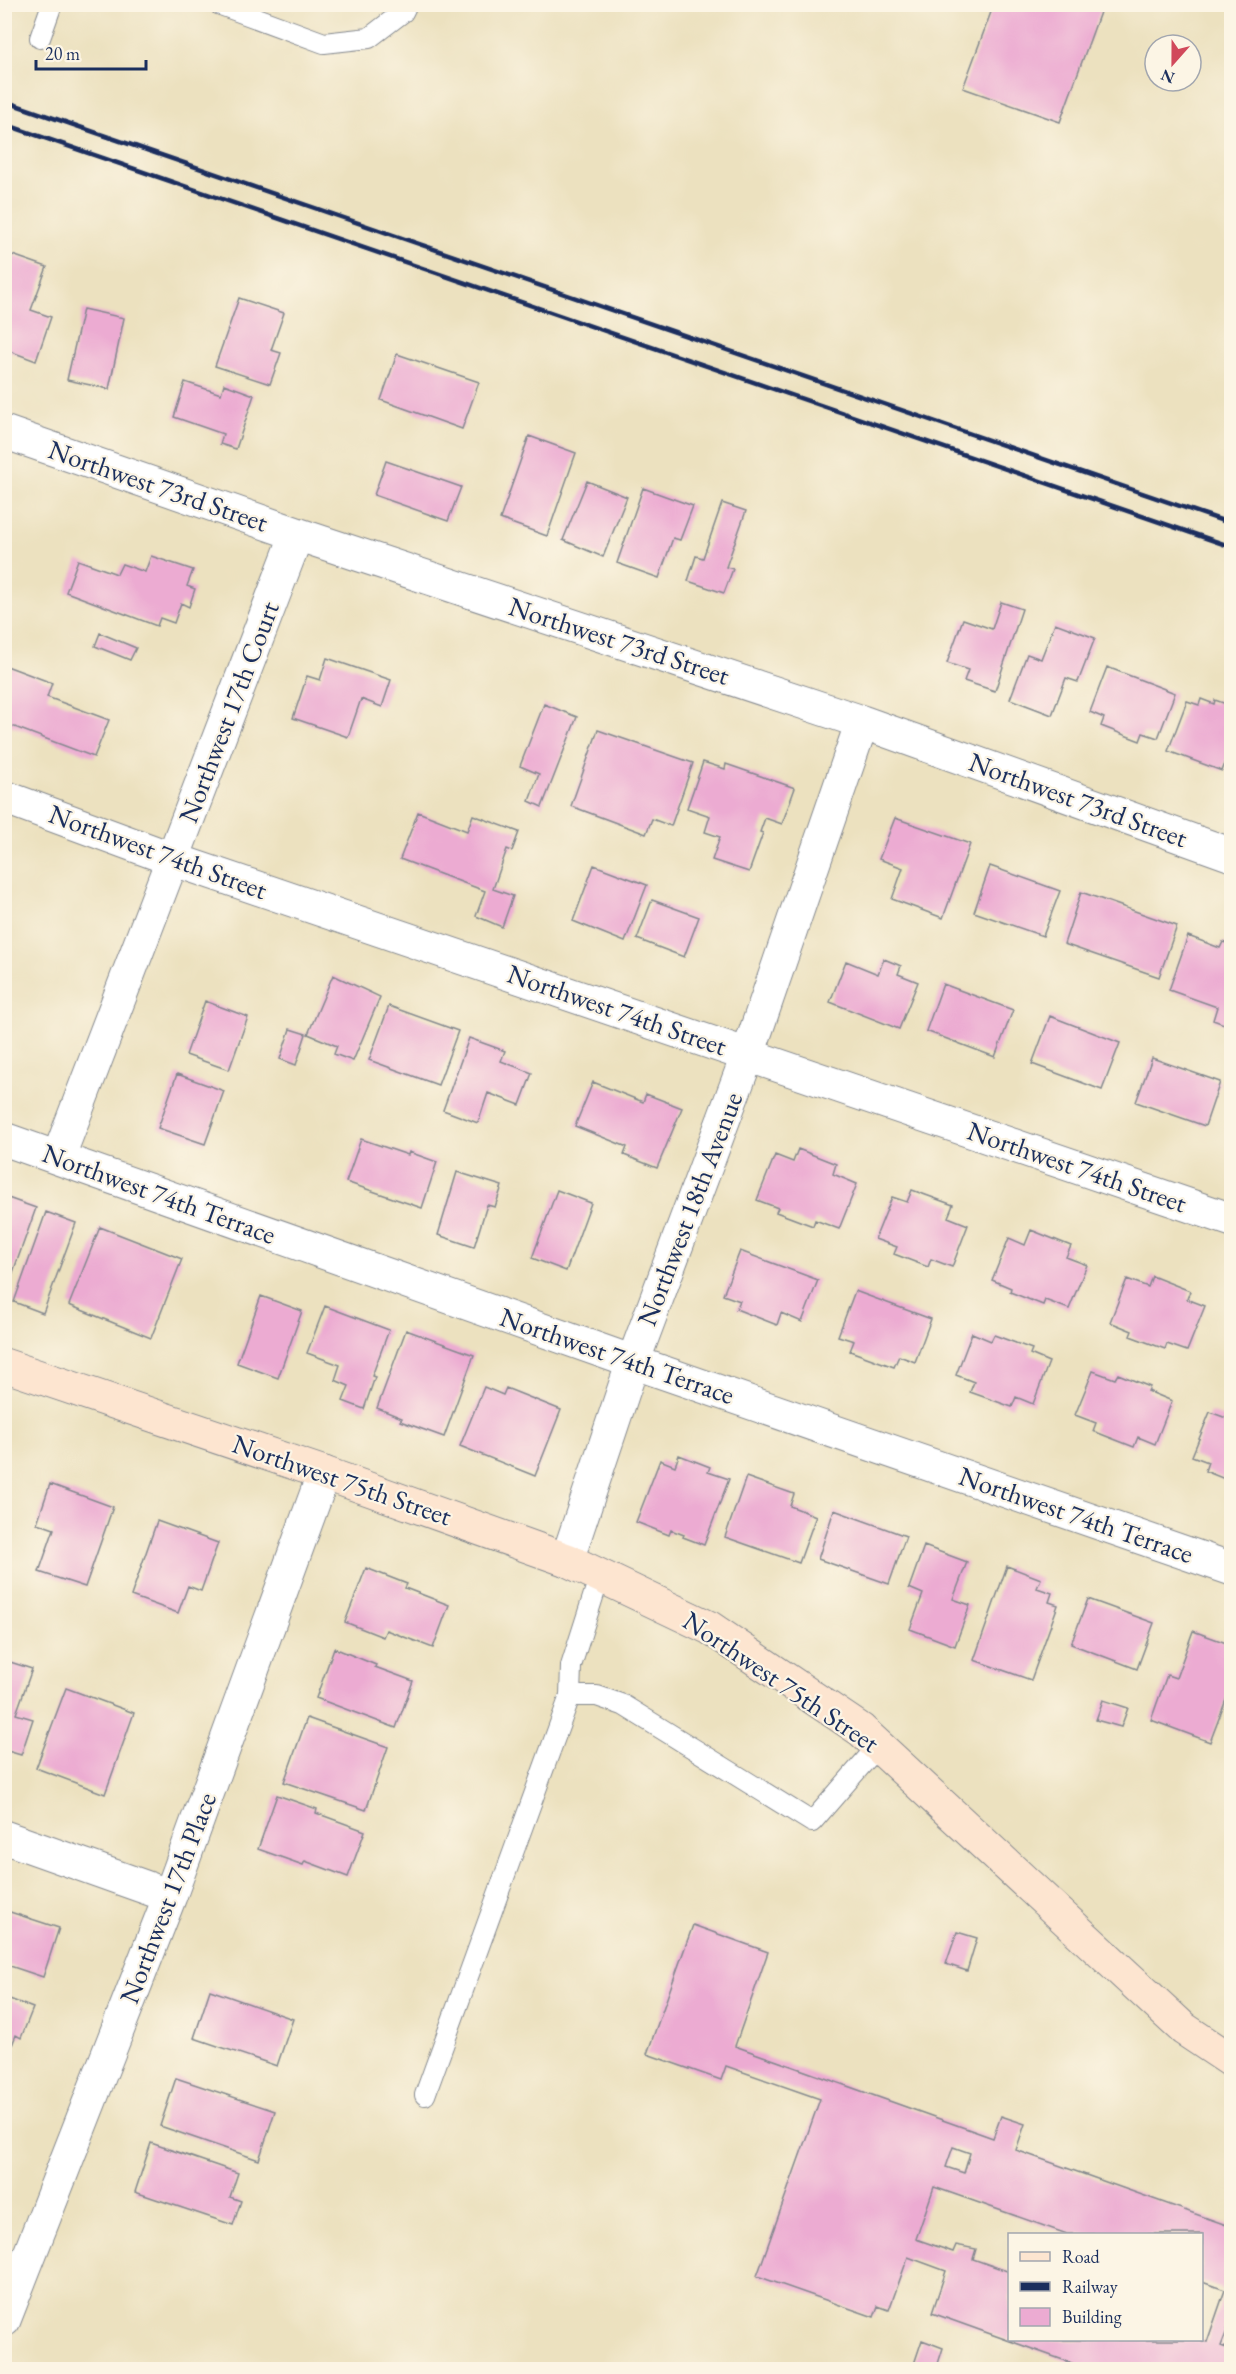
<svg xmlns="http://www.w3.org/2000/svg" width="1236" height="2374" viewBox="0 0 1236 2374" font-family="'EB Garamond',serif">
<rect width="100%" height="100%" fill="#fcf5e5"/>
<filter id="ink" filterUnits="userSpaceOnUse"><feTurbulence type="fractalNoise" baseFrequency=".0167" numOctaves="2"/><feDisplacementMap in="SourceGraphic" scale="12" xChannelSelector="R" yChannelSelector="G"/><feConvolveMatrix kernelMatrix="1 2 1 2 8 2 1 2 1" color-interpolation-filters="sRGB"/></filter>
<filter id="wash" filterUnits="userSpaceOnUse"><feTurbulence type="fractalNoise" baseFrequency=".008" numOctaves="4" result="noise"/><feDisplacementMap in="SourceGraphic" scale="24" xChannelSelector="R" yChannelSelector="G"/><feGaussianBlur stdDeviation="1.35" result="paint"/><feColorMatrix in="noise" values="0 0 0 0 0 0 0 0 0 0 0 0 0 0 0 0 0 1.4 0 .05"/><feComposite in="paint" operator="in"/></filter>
<g filter="url(#wash)">
<rect width="100%" height="100%" fill="#ece1bf"/>
<g id="blocks">
<path fill="#ecabd2" fill-rule="evenodd" d="M 994,4 L 1103,4 L 1060,122 L 963,88 Z
M 4,252 L 47,267 L 31,310 L 51,317 L 36,361 L 4,349 Z
M 239,298 L 284,313 L 271,350 L 281,353 L 270,384 L 215,366 Z
M 83,309 L 124,318 L 109,389 L 67,380 Z
M 397,354 L 479,382 L 462,429 L 381,400 Z
M 185,382 L 221,394 L 224,384 L 254,395 L 236,449 L 220,444 L 223,434 L 174,417 Z
M 529,436 L 576,453 L 547,536 L 500,519 Z
M 386,461 L 461,487 L 448,521 L 374,495 Z
M 587,481 L 627,497 L 603,557 L 563,540 Z
M 643,488 L 693,506 L 680,540 L 673,538 L 659,578 L 617,563 Z
M 722,503 L 746,511 L 726,567 L 733,569 L 724,593 L 688,581 L 696,556 L 703,558 Z
M 151,556 L 193,570 L 187,586 L 195,589 L 189,607 L 181,603 L 174,623 L 160,618 L 157,626 L 66,592 L 78,560 L 117,574 L 122,564 L 145,572 Z
M 1001,602 L 1022,609 L 995,691 L 964,681 L 968,670 L 947,663 L 963,619 L 992,629 Z
M 1055,623 L 1095,638 L 1078,682 L 1066,678 L 1052,715 L 1010,699 L 1027,654 L 1041,659 Z
M 100,633 L 136,648 L 130,660 L 95,646 Z
M 327,658 L 391,680 L 382,707 L 361,699 L 348,737 L 293,718 L 307,676 L 320,680 Z
M 4,665 L 52,683 L 47,697 L 109,720 L 94,757 L 4,723 Z
M 1107,667 L 1175,693 L 1158,738 L 1143,733 L 1140,741 L 1101,726 L 1104,718 L 1090,712 Z
M 1201,699 L 1214,704 L 1215,700 L 1232,706 L 1232,746 L 1222,771 L 1168,751 L 1187,701 L 1199,705 Z
M 544,704 L 577,717 L 542,807 L 529,801 L 539,774 L 520,766 Z
M 598,730 L 693,763 L 671,826 L 652,819 L 646,834 L 571,806 Z
M 703,762 L 725,769 L 726,764 L 795,788 L 782,824 L 765,818 L 760,832 L 763,833 L 749,872 L 712,860 L 720,837 L 705,832 L 710,816 L 687,808 Z
M 418,812 L 467,831 L 473,815 L 519,832 L 512,851 L 507,849 L 493,889 L 513,896 L 502,927 L 476,916 L 485,891 L 400,859 Z
M 895,818 L 970,844 L 943,918 L 892,899 L 903,868 L 879,859 Z
M 594,865 L 647,885 L 625,942 L 573,921 Z
M 990,866 L 1060,891 L 1043,936 L 974,912 Z
M 1081,892 L 1177,926 L 1159,977 L 1064,944 Z
M 652,900 L 699,917 L 684,957 L 637,939 Z
M 1188,936 L 1220,948 L 1223,942 L 1232,945 L 1232,1027 L 1213,1020 L 1217,1007 L 1169,990 Z
M 884,959 L 901,966 L 898,974 L 918,982 L 899,1029 L 830,1002 L 846,961 L 878,974 Z
M 333,975 L 380,997 L 353,1061 L 334,1054 L 337,1046 L 308,1034 Z
M 943,984 L 1013,1010 L 995,1057 L 926,1031 Z
M 205,1001 L 248,1017 L 229,1070 L 186,1055 Z
M 389,1006 L 458,1031 L 438,1085 L 369,1060 Z
M 1050,1016 L 1120,1043 L 1102,1090 L 1032,1064 Z
M 290,1029 L 306,1034 L 296,1065 L 280,1059 Z
M 469,1038 L 505,1051 L 501,1061 L 532,1073 L 520,1105 L 488,1093 L 478,1123 L 443,1110 Z
M 1152,1058 L 1220,1082 L 1205,1126 L 1136,1102 Z
M 177,1074 L 224,1091 L 205,1144 L 158,1128 Z
M 593,1082 L 643,1102 L 646,1094 L 682,1108 L 657,1168 L 624,1155 L 627,1147 L 575,1126 Z
M 361,1139 L 408,1155 L 409,1152 L 437,1162 L 422,1208 L 346,1182 Z
M 798,1149 L 836,1164 L 833,1174 L 857,1184 L 839,1229 L 815,1220 L 813,1226 L 776,1212 L 778,1208 L 757,1200 L 775,1155 L 793,1162 Z
M 457,1172 L 502,1186 L 495,1207 L 487,1205 L 474,1247 L 438,1235 Z
M 557,1190 L 591,1203 L 566,1271 L 532,1258 Z
M 912,1190 L 953,1205 L 948,1217 L 968,1225 L 952,1267 L 931,1259 L 928,1267 L 894,1254 L 897,1247 L 875,1239 L 892,1197 L 907,1202 Z
M 8,1198 L 36,1208 L 12,1275 L 4,1273 L 4,1206 Z
M 46,1212 L 76,1223 L 43,1313 L 14,1302 Z
M 100,1227 L 182,1259 L 151,1338 L 69,1305 Z
M 1031,1230 L 1071,1246 L 1066,1257 L 1087,1265 L 1069,1309 L 1045,1300 L 1043,1305 L 1010,1292 L 1011,1288 L 992,1280 L 1009,1238 L 1025,1245 Z
M 740,1251 L 818,1280 L 802,1322 L 781,1313 L 777,1325 L 736,1309 L 740,1301 L 723,1295 Z
M 1152,1276 L 1190,1291 L 1187,1299 L 1205,1306 L 1187,1351 L 1167,1344 L 1165,1349 L 1130,1336 L 1132,1331 L 1110,1322 L 1127,1279 L 1148,1287 Z
M 855,1291 L 931,1319 L 915,1362 L 899,1356 L 894,1367 L 850,1351 L 854,1341 L 838,1336 Z
M 261,1296 L 302,1311 L 278,1378 L 237,1363 Z
M 325,1306 L 389,1330 L 372,1376 L 375,1377 L 364,1409 L 343,1401 L 349,1386 L 335,1380 L 340,1365 L 307,1353 Z
M 406,1330 L 474,1355 L 444,1437 L 400,1421 L 402,1418 L 377,1408 Z
M 972,1333 L 991,1341 L 994,1335 L 1032,1349 L 1030,1354 L 1049,1362 L 1033,1404 L 1016,1397 L 1012,1407 L 970,1392 L 974,1382 L 956,1375 Z
M 1232,1343 L 1232,1364 L 1224,1361 Z
M 1093,1371 L 1115,1379 L 1118,1374 L 1150,1387 L 1148,1391 L 1172,1401 L 1155,1444 L 1138,1437 L 1134,1447 L 1093,1431 L 1096,1423 L 1075,1415 Z
M 484,1387 L 503,1395 L 506,1388 L 561,1410 L 535,1476 L 460,1446 Z
M 1210,1412 L 1229,1419 L 1232,1414 L 1232,1482 L 1205,1471 L 1208,1462 L 1192,1456 Z
M 679,1455 L 710,1467 L 708,1472 L 729,1479 L 704,1545 L 683,1537 L 684,1535 L 671,1530 L 669,1535 L 636,1522 L 660,1460 L 675,1466 Z
M 746,1477 L 794,1494 L 790,1506 L 816,1516 L 799,1563 L 725,1537 Z
M 50,1484 L 113,1507 L 85,1587 L 39,1572 L 54,1529 L 37,1523 Z
M 834,1510 L 906,1536 L 889,1584 L 818,1559 Z
M 157,1521 L 218,1543 L 201,1591 L 188,1586 L 178,1613 L 131,1596 Z
M 924,1546 L 967,1562 L 953,1599 L 970,1605 L 955,1646 L 910,1629 L 923,1594 L 909,1588 Z
M 1007,1566 L 1041,1579 L 1037,1588 L 1052,1593 L 1049,1602 L 1058,1605 L 1031,1680 L 974,1660 Z
M 366,1568 L 407,1584 L 405,1588 L 449,1605 L 433,1648 L 386,1630 L 383,1637 L 345,1622 Z
M 1088,1599 L 1154,1623 L 1137,1669 L 1071,1644 Z
M 1193,1631 L 1232,1645 L 1232,1684 L 1210,1742 L 1151,1720 L 1167,1675 L 1176,1678 Z
M 334,1648 L 376,1665 L 375,1667 L 413,1681 L 396,1728 L 316,1698 Z
M 4,1660 L 32,1669 L 16,1714 L 33,1719 L 21,1755 L 4,1750 Z
M 66,1688 L 134,1713 L 105,1794 L 36,1768 Z
M 1103,1700 L 1128,1708 L 1121,1727 L 1096,1720 Z
M 307,1718 L 388,1747 L 366,1810 L 284,1782 Z
M 277,1795 L 317,1809 L 316,1813 L 365,1831 L 348,1877 L 305,1861 L 303,1865 L 258,1849 Z
M 4,1910 L 59,1928 L 43,1977 L 4,1964 Z
M 693,1925 L 768,1952 L 735,2046 L 993,2138 L 1001,2116 L 1025,2124 L 1016,2150 L 1232,2227 L 1232,2318 L 1221,2346 L 1232,2350 L 1232,2370 L 1091,2370 L 932,2313 L 946,2271 L 908,2257 L 889,2310 L 878,2306 L 874,2317 L 757,2276 L 820,2099 L 726,2066 L 721,2080 L 647,2054 ZM 953,2147 L 970,2153 L 964,2173 L 946,2167 ZM 934,2187 L 1067,2234 L 1202,2234 L 1202,2282 L 1225,2290 L 1207,2342 L 1200,2340 L 1010,2340 L 1010,2272 L 973,2259 L 976,2249 L 956,2245 L 953,2252 L 916,2239 Z
M 957,1932 L 977,1938 L 967,1971 L 946,1964 Z
M 210,1990 L 293,2019 L 277,2066 L 194,2038 Z
M 7,1998 L 33,2008 L 21,2038 L 16,2035 L 5,2063 L 4,2004 Z
M 176,2078 L 275,2111 L 259,2160 L 160,2126 Z
M 151,2143 L 238,2173 L 230,2197 L 241,2201 L 233,2225 L 135,2192 Z
M 922,2340 L 943,2348 L 936,2370 L 912,2370 Z"/>
</g>
</g>
<g filter="url(#ink)">
<use href="#blocks" fill-opacity="0" stroke="#84888e" stroke-width="1.5"/>
<g fill="none" stroke-linecap="round" stroke-linejoin="round">
<defs>
<path id="lane" d="M 218,4 L 324,43 L 369,38 L 403,12 L 407,4
M 40,38 L 52,4
M 570,1696 L 597,1696 L 623,1705 L 812,1822 L 878,1746
M 425,2095 L 570,1696 L 571,1666 L 600,1575"/>
<path id="street" d="M 4,432 L 297,534 L 862,722 L 1232,855
M 4,797 L 172,859 L 1232,1220
M 4,1139 L 633,1362 L 1232,1569
M 58,1158 L 297,534
M 567,1560 L 633,1362 L 748,1054 L 862,722
M 4,1837 L 170,1896
M 4,2320 L 170,1896 L 324,1473"/>
<path id="secondary" d="M 4,1365 L 324,1473 L 567,1560 L 710,1628 L 861,1730 L 1184,2029 L 1232,2061"/>
</defs>
<use href="#lane" stroke="#84888e" stroke-width="22"/>
<use href="#street" stroke="#84888e" stroke-width="35"/>
<use href="#secondary" stroke="#84888e" stroke-width="35"/>
<use href="#lane" stroke="#fff" stroke-width="20"/>
<use href="#street" stroke="#fff" stroke-width="33"/>
<use href="#secondary" stroke="#fde5d0" stroke-width="33"/>
<path stroke="#1b2f5e" stroke-width="4.5" d="M 4,101 L 1232,524
M 4,124 L 1232,547"/>
</g>
</g>
<g text-anchor="middle" stroke-width="4.5" stroke-linejoin="round" paint-order="stroke">
<g font-size="27" fill="#1b2f5e" stroke="#fcf5e5">
<text transform="translate(158 486) rotate(19)" y="9">Northwest 73rd Street</text>
<text transform="translate(619 641) rotate(18)" y="9">Northwest 73rd Street</text>
<text transform="translate(229 712) rotate(-69)" y="9">Northwest 17th Court</text>
<text transform="translate(1078 800) rotate(20)" y="9">Northwest 73rd Street</text>
<text transform="translate(158 852) rotate(20)" y="9">Northwest 74th Street</text>
<text transform="translate(617 1010) rotate(19)" y="9">Northwest 74th Street</text>
<text transform="translate(1077 1167) rotate(19)" y="9">Northwest 74th Street</text>
<text transform="translate(159 1194) rotate(20)" y="9">Northwest 74th Terrace</text>
<text transform="translate(690 1209) rotate(-69)" y="9">Northwest 18th Avenue</text>
<text transform="translate(617 1356) rotate(19)" y="9">Northwest 74th Terrace</text>
<text transform="translate(342 1480) rotate(19)" y="9">Northwest 75th Street</text>
<text transform="translate(1076 1515) rotate(19)" y="9">Northwest 74th Terrace</text>
<text transform="translate(781 1682) rotate(34)" y="9">Northwest 75th Street</text>
<text transform="translate(168 1898) rotate(-69)" y="9">Northwest 17th Place</text>
</g>
</g>
<rect width="1236" height="2374" fill="none" stroke="#fcf5e5" stroke-width="24"/>
<rect x="1008" y="2233" width="195" height="108" fill="#fcf5e5" stroke="#a2a6af" stroke-width="1.5"/>
<rect x="1020" y="2252" width="30" height="9" fill="#fde5d0" stroke="#a2a6af" stroke-width="1.5"/>
<text x="1062" y="2263" font-size="18" fill="#1b2f5e">Road</text>
<rect x="1020" y="2282" width="30" height="9" fill="#1b2f5e" stroke="#a2a6af" stroke-width="1.5"/>
<text x="1062" y="2293" font-size="18" fill="#1b2f5e">Railway</text>
<rect x="1020" y="2308" width="30" height="18" fill="#ecabd2" stroke="#a2a6af" stroke-width="1.5"/>
<text x="1062" y="2323" font-size="18" fill="#1b2f5e">Building</text>
<g transform="translate(1173 63) rotate(201)"><circle r="28" fill="#fcf5e5" stroke="#a2a6af" stroke-width="1.5"/>
<path d="M0-4.5L10 22L0 15L-10 22Z" fill="#d1495b"/>
<text y="-9" font-size="16" font-weight="bold" text-anchor="middle" fill="#1b2f5e">N</text>
</g>
<path d="M36 60v9h110v-9" fill="none" stroke="#1b2f5e" stroke-width="3"/>
<text x="45" y="60" font-size="18" fill="#1b2f5e" stroke="#fcf5e5" stroke-width="4.5" paint-order="stroke">20 m</text>
</svg>
